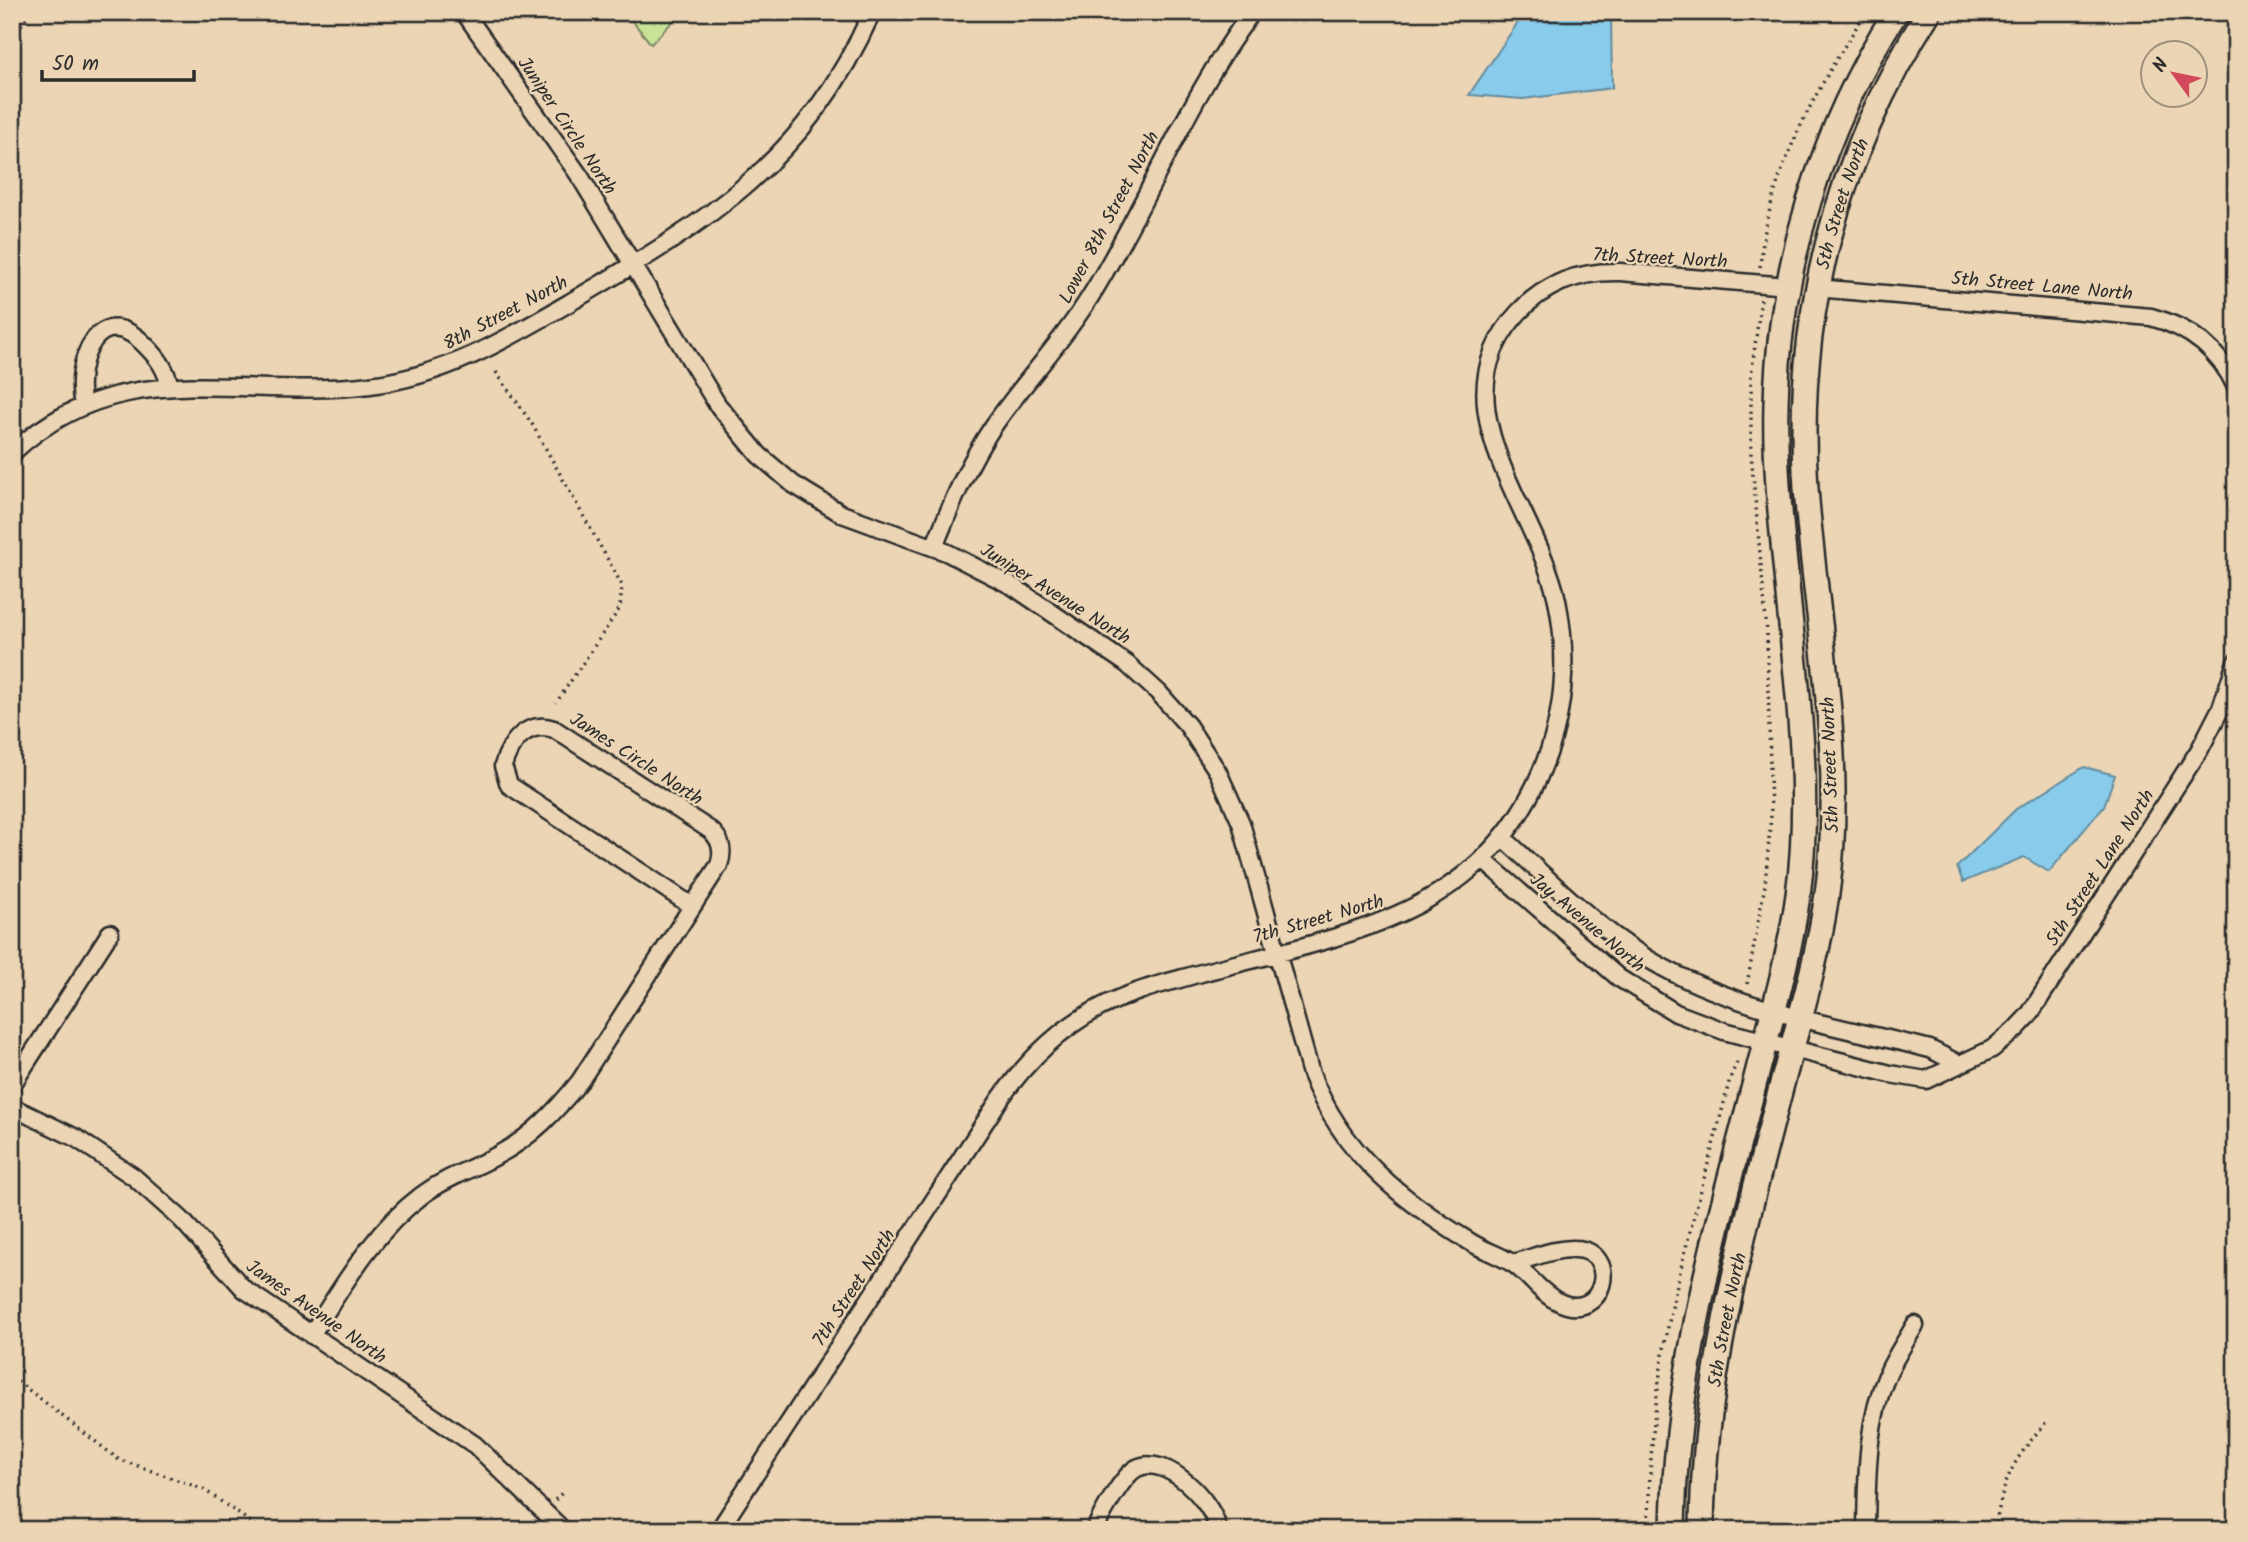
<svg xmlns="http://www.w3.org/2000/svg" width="2248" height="1542" viewBox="0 0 2248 1542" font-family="Kalam,sans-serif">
<rect width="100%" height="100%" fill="#ebd5b4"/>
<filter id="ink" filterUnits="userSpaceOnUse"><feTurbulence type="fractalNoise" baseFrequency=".0143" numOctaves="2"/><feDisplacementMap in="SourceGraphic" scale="14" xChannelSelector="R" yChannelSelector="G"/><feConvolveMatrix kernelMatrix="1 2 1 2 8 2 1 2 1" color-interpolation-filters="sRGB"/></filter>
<g filter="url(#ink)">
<path fill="#c9e298" stroke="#7a8662" stroke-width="2" d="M 625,12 L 682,12 L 651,44 Z"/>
<path fill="#88cbea" stroke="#638b9e" stroke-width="2" d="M 1525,12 L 1611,12 L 1612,88 L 1523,99 L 1469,95 Z
M 2084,767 L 2115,775 L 2104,806 L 2049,872 L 2024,857 L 1963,882 L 1957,867 L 2016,809 Z"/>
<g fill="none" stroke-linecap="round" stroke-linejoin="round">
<defs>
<path id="street" d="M 464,12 L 579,175 L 717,404 L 759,455 L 793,484 L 842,514 L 946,552 L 1014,587 L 1127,664 L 1159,693 L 1188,726 L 1218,772 L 1241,823 L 1311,1074 C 1342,1153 1401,1200 1472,1243 C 1485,1251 1502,1256 1515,1265 C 1530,1276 1541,1294 1559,1302 C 1605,1324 1621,1250 1575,1249 C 1555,1248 1533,1258 1513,1263
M 1816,288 L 2151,317 C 2189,327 2219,350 2236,387
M 83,405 C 73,362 99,297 146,346 C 159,359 166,369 170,387
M 12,453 C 120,351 240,401 370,385 C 446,376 509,338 574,300 C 708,221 806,162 872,12
M 934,547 C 951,506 967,465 992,428 C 1023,383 1061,344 1090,297 C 1148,204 1186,100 1252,12
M 1502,837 C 1553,883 1604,936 1664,968 C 1745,1012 1842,1027 1930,1049 L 1959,1064
M 1482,859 L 1619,978 L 1676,1013 L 1724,1031 L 1890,1074 L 1926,1080 L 1992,1049 L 2016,1029 L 2029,1015 L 2200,749 L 2221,708 L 2236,662
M 12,1085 L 110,933
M 12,1107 L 76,1138 L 134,1177 L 181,1219 L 244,1289 L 475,1445 L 563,1530
M 311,1335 C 344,1285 372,1233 421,1196 C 444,1178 471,1170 496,1156 C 531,1138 556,1111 580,1081 L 719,865 C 724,851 721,839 710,830 L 554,729 C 527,720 510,742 503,766 L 509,785 L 692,906
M 719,1530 L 998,1102 C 1025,1063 1057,1030 1099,1008 C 1131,991 1166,983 1201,973 C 1342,935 1485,918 1545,762 C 1565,710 1568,655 1557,600 C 1536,505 1434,405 1518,313 C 1545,283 1581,271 1620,272 L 1788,286
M 1095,1530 C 1101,1515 1123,1475 1137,1468 C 1166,1453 1214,1502 1218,1530
M 1866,1530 C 1867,1478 1866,1422 1888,1373 C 1895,1357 1906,1341 1915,1325"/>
<g id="secondary">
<path d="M 1673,1530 C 1675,1368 1718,1225 1758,1070 C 1773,1012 1790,954 1798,895 C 1811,797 1799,703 1789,606 C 1783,539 1774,471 1776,404 C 1779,266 1822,128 1896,12"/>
<path id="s1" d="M 1702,1530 C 1703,1377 1744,1231 1782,1084 C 1799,1021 1818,959 1827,894 C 1846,759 1816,623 1806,488 C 1794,318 1837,156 1929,12"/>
</g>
</defs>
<use href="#street" stroke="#2b2b2b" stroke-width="21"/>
<use href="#secondary" stroke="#2b2b2b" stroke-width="28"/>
<path stroke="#2b2b2b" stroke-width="3.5" stroke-dasharray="2 5" stroke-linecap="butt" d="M 12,36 L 32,12
M 1760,267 C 1768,172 1816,90 1866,12
M 496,372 L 532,424 L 622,585 L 620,608 L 556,703
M 1747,984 L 1765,885 L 1771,815 L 1767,632 L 1751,453 L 1751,376 L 1761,299
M 12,1377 L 118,1459 L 203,1489 L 262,1530
M 555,1500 L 562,1493
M 1648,1530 C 1649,1467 1654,1405 1665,1343 C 1681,1254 1709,1166 1730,1078 L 1738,1060
M 1995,1530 C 2004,1475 2012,1462 2048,1420"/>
<use href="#street" stroke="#ebd5b4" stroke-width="16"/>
<use href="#secondary" stroke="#ebd5b4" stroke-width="23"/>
</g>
</g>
<g text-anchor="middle" stroke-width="5" stroke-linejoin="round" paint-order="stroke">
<g font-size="19" fill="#2b2b2b" stroke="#ebd5b4">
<text transform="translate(568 125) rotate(56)" y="7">Juniper Circle North</text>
<text dy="7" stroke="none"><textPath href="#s1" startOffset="1346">5th Street North</textPath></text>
<text transform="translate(1108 217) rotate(-62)" y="7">Lower 8th Street North</text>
<text transform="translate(1660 257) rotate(3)" y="7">7th Street North</text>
<text transform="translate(2042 285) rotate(5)" y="7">5th Street Lane North</text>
<text transform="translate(505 312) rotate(-28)" y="7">8th Street North</text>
<text transform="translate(1056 593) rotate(32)" y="7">Juniper Avenue North</text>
<text transform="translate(637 758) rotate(33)" y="7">James Circle North</text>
<text transform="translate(1829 765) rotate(-92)" y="7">5th Street North</text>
<text transform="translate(2099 867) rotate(-57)" y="7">5th Street Lane North</text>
<text transform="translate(1318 918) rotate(-16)" y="7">7th Street North</text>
<text transform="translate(1588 922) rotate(40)" y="7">Jay Avenue North</text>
<text transform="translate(853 1287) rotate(-57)" y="7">7th Street North</text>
<text transform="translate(317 1311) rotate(35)" y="7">James Avenue North</text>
<text dy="7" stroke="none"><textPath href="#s1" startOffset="212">5th Street North</textPath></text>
</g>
</g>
<rect width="2248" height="1542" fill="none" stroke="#ebd5b4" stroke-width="42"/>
<rect x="21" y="21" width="2206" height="1500" fill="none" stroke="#2b2b2b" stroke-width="2.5" filter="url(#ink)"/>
<g transform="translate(2174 74) rotate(303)"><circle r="33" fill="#ebd5b4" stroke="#9e917d" stroke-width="2"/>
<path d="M0-5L12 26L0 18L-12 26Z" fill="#d1495b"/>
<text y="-10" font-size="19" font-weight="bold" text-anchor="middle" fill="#2b2b2b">N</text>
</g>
<path d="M42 70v10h152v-10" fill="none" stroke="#2b2b2b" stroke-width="3.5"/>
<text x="52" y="70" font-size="21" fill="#2b2b2b" stroke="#ebd5b4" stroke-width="5" paint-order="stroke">50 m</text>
</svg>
